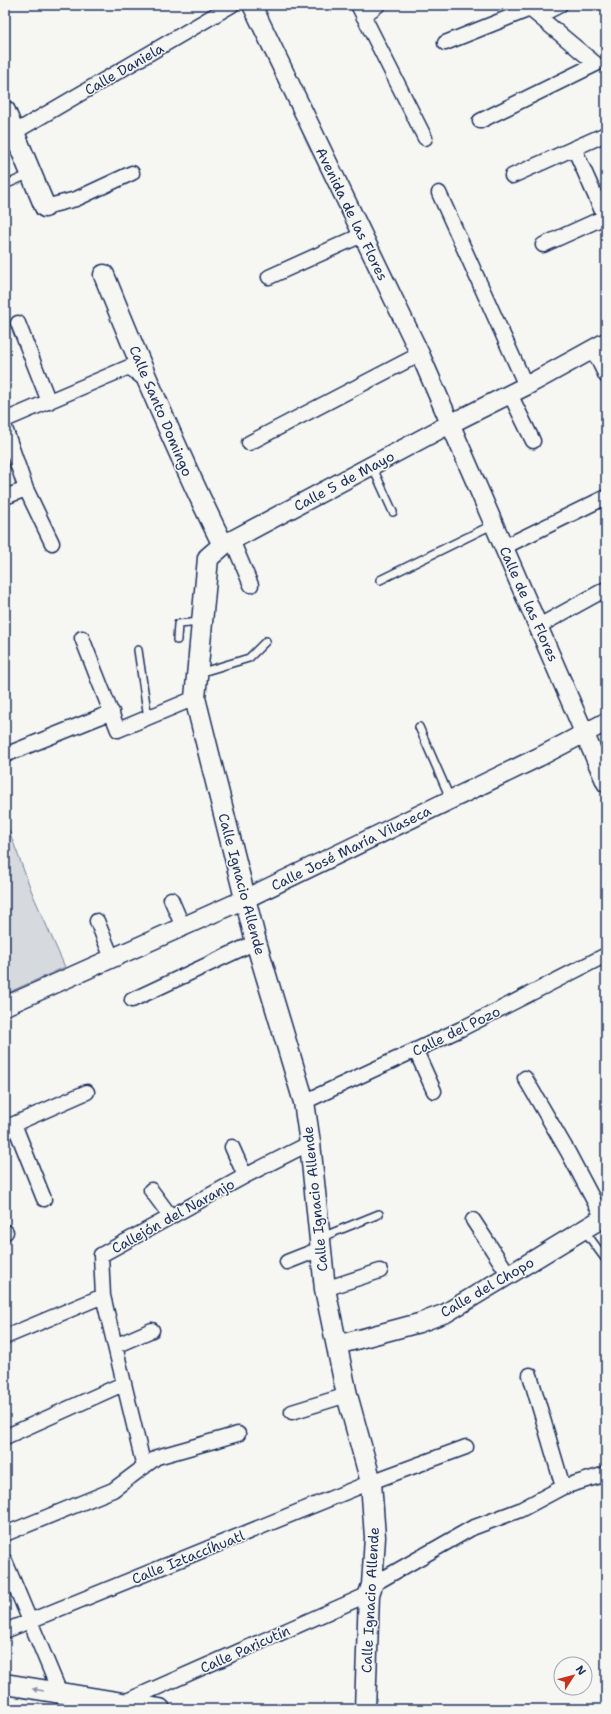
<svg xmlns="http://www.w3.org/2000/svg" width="611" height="1714" viewBox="0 0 611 1714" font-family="'Shantell Sans',sans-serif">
<rect width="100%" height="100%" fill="#f6f6f2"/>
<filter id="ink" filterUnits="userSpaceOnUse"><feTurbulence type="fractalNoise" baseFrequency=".025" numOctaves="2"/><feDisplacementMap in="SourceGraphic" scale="8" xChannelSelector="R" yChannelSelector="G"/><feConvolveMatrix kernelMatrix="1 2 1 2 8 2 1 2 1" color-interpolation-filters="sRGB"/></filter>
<g filter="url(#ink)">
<path fill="#d6d9dd" stroke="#78849e" d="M 5,820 L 33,895 L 65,967 L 5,994 Z"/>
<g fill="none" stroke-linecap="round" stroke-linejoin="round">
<defs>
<path id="service" d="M 5,185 L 30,174
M 372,466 L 393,512
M 380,580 L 494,524
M 177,640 L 178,624 L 202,622
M 138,650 L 148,718
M 199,673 L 249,658 L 266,641
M 419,727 L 450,798
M 584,1230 L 606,1260
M 322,1237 L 379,1214"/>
<path id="minor" d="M 358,5 L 425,138
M 363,16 L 378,5
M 539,16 L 560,5
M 445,43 L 530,9
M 480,121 L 596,64 L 525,5
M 15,132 L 232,5
M 574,148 L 606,220
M 512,176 L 606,134
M 439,193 L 526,386
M 45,207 L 76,199 L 132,173
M 543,245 L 605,217
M 269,277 L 362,235
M 18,323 L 49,402
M 593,349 L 606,376
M 510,394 L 533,441
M 5,420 L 129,367 L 147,381
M 5,428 L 26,489 L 52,543
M 249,443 L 420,354
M 5,497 L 26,489
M 232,540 L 251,585
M 504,547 L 606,497
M 539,626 L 606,589
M 82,638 L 118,730 L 195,698
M 5,755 L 112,712
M 171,899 L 183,927
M 97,921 L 112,958
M 132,1000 L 256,942
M 416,1051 L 434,1091
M 525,1078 L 568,1152 L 603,1218
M 304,1102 L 461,1029 L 606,955
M 14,1124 L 44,1199
M 5,1128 L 87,1092
M 232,1147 L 245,1176
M 151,1190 L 171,1217
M 473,1220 L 509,1275
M 5,1232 L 6,1232
M 287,1262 L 320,1249
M 325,1289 L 380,1271
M 5,1337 L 103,1296
M 115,1346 L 152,1330
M 530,1375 L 563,1487
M 292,1412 L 347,1395
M 5,1437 L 123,1384
M 144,1467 L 103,1296 L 101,1255 L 245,1176 L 310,1143
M 5,1534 L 113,1490 L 157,1457 L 238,1434
M 5,1561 L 60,1693
M 372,1585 L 472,1528 L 520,1510 L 563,1487 L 606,1474
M 5,1631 L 371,1482 L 466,1447
M 122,1703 L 369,1594"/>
<path id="tertiary" d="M 252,5 L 420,354 L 606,783
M 223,545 L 444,427 L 526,386 L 606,342
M 5,1006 L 245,899 L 539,757 L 606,722
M 337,1345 L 419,1323 L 446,1313 L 606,1216"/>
<path id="secondary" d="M 5,111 L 45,207
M 104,275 C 141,367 179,457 223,545 L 208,558 L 195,698 L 256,942 L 304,1102 L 310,1143 L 325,1289 L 347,1395 L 371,1482 L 375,1537 L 372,1585 L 369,1594 L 365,1709
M 5,1684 L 160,1709"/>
</defs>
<use href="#service" stroke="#1b2f5e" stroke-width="10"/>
<use href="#minor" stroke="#1b2f5e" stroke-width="17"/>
<use href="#tertiary" stroke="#1b2f5e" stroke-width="21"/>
<use href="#secondary" stroke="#1b2f5e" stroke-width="23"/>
<use href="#service" stroke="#f6f6f2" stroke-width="7"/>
<use href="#minor" stroke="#f6f6f2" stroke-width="14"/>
<use href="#tertiary" stroke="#f6f6f2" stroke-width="18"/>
<use href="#secondary" stroke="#f6f6f2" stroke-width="20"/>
</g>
<defs><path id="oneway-solid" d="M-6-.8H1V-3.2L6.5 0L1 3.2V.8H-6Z"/></defs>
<use fill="#8892a8" href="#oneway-solid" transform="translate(38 1690) rotate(-170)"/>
</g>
<g text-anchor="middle" stroke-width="3" stroke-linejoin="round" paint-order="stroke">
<g font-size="14" fill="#1b2f5e" stroke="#f6f6f2">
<text transform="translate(124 69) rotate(-30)" y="5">Calle Daniela</text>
<text transform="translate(352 214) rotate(64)" y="5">Avenida de las Flores</text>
<text transform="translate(161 411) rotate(67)" y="5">Calle Santo Domingo</text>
<text transform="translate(344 481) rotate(-28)" y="5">Calle 5 de Mayo</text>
<text transform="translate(529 604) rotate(66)" y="5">Calle de las Flores</text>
<text transform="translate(351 848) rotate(-26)" y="5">Calle José María Vilaseca</text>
<text transform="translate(242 884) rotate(75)" y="5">Calle Ignacio Allende</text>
<text transform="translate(456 1031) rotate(-26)" y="5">Calle del Pozo</text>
<text transform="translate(315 1199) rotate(-96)" y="5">Calle Ignacio Allende</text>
<text transform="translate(173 1216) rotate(-29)" y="5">Callejón del Naranjo</text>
<text transform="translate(487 1287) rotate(-30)" y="5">Calle del Chopo</text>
<text transform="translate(188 1557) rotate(-22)" y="5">Calle Iztaccíhuatl</text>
<text transform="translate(370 1600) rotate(-87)" y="5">Calle Ignacio Allende</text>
<text transform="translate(245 1649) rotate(-24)" y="5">Calle Paricutín</text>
</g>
</g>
<rect width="611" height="1714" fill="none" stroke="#f6f6f2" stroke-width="20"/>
<rect x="10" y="10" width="591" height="1694" fill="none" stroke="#1b2f5e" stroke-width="1.5" filter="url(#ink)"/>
<g transform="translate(573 1676) rotate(54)"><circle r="19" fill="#f6f6f2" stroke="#9ea6b7"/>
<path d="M0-3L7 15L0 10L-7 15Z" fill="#c8321e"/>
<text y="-6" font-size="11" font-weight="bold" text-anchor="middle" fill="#1b2f5e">N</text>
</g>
</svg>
